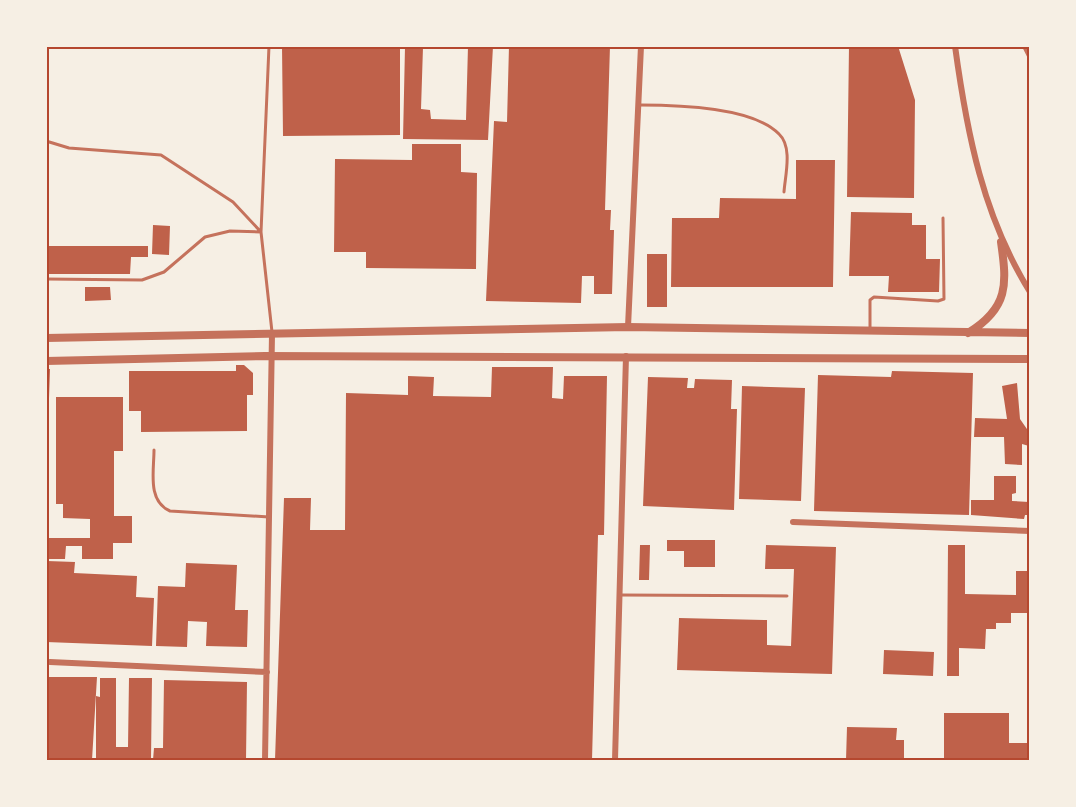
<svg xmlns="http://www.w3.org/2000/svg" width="1076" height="807" viewBox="0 0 1076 807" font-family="'Roboto Serif',serif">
<rect width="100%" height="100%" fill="#f6efe4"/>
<path fill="#bf614a" d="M 282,46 L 400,46 L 400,135 L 283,136 Z
M 468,46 L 493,46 L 488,140 L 403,139 L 405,47 L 423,47 L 421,109 L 430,110 L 431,119 L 466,120 Z
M 509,46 L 610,46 L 605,210 L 611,210 L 610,230 L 614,230 L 612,294 L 594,294 L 594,276 L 582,276 L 581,303 L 486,301 L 494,121 L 507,122 Z
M 849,46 L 898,46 L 915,100 L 914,198 L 847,197 Z
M 412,144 L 461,144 L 461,172 L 477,173 L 476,269 L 366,268 L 366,252 L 334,252 L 335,159 L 412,160 Z
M 796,160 L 835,160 L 833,287 L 671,287 L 672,218 L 719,218 L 720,198 L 796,199 Z
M 851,212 L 912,213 L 912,225 L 926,225 L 926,259 L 940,259 L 939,292 L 888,292 L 889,276 L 849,276 Z
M 153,225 L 170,226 L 169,255 L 152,254 Z
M 46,246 L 148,246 L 148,257 L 131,257 L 130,274 L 46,274 Z
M 647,254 L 667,254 L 667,307 L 647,307 Z
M 85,287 L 110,287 L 111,300 L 85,301 Z
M 236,365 L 244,365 L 253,373 L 253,395 L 247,395 L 247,431 L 141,432 L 141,411 L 129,411 L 129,371 L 236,371 Z
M 492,367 L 553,367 L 552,398 L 563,399 L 564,376 L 607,376 L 604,535 L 598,535 L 592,760 L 275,760 L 284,498 L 311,498 L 310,530 L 345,530 L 346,393 L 408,395 L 408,376 L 434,377 L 433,396 L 491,397 Z
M 46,369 L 50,369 L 49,398 L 46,398 Z
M 892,371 L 973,373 L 969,515 L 814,511 L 818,375 L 891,377 Z
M 648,377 L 688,378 L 687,388 L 694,388 L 695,379 L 732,380 L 731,409 L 737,409 L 734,510 L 643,506 Z
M 1017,383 L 1020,419 L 1029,432 L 1029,446 L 1022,444 L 1022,465 L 1005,464 L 1004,437 L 974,437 L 975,418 L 1007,419 L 1002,386 Z
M 742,386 L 805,388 L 801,501 L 739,499 Z
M 56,397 L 123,397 L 123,451 L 114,451 L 114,516 L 132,516 L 132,543 L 113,543 L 113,559 L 82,559 L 82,546 L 66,546 L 65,559 L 46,559 L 46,538 L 90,538 L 90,519 L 63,518 L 63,504 L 56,504 Z
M 994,476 L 1016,476 L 1016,493 L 1012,494 L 1012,501 L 1029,502 L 1029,515 L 1025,515 L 1024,519 L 971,515 L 971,500 L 994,500 Z
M 667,540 L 715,540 L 715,567 L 684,567 L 684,551 L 667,551 Z
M 640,545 L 650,545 L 649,580 L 639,580 Z
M 766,545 L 836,547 L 832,674 L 677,670 L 679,618 L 767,620 L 767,645 L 791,646 L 794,569 L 765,569 Z
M 948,545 L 965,545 L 965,594 L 1016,595 L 1016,571 L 1029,571 L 1029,613 L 1011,613 L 1011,623 L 996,623 L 996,629 L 986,629 L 985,649 L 959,648 L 959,676 L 947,676 Z
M 47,561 L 75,562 L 74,573 L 137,576 L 136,597 L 154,598 L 152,646 L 46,642 Z
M 186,563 L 237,565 L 235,610 L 248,610 L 247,647 L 206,646 L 207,622 L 188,621 L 187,647 L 156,646 L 158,586 L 185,587 Z
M 884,650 L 934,652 L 933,676 L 883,674 Z
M 46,677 L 97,677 L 92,760 L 46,760 Z
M 100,678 L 116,678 L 116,747 L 128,747 L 129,678 L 152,678 L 151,760 L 96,760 L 96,696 L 100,697 Z
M 164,680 L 247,682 L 246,760 L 153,760 L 154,748 L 163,748 Z
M 944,713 L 1009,713 L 1009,743 L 1029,743 L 1029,760 L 944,760 Z
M 847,727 L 897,728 L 896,740 L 904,740 L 904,760 L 846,760 Z"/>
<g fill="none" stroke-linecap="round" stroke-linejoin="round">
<path stroke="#c5725c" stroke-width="3" d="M 640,105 C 676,105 753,107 779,134 C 793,147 785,176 784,192
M 46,141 L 69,148 L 161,155 L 233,202 L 261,232 L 272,332
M 46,279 L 142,280 L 164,272 L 205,237 L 230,231 L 261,232 L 269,46
M 870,330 L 870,300 L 874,297 L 938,301 L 944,299 L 943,218
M 154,450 C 154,471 147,501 170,511 L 269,517
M 620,595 L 787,596"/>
<path stroke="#c5725c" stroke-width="6" d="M 955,46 C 967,134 983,216 1030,292
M 1025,46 L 1030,56
M 628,327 L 641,46
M 793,522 L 1030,531
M 50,662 L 267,672
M 265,760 L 272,334
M 615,760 L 626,356"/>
<path stroke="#c5725c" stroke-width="8" d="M 968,333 C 1009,308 1007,284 1001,242
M 46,338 L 628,327 L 1030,333
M 46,361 L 265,356 L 1030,359"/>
</g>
<rect width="1076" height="807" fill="none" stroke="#f6efe4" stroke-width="96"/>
<rect x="48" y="48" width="980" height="711" fill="none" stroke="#b5482f" stroke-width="2"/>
</svg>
